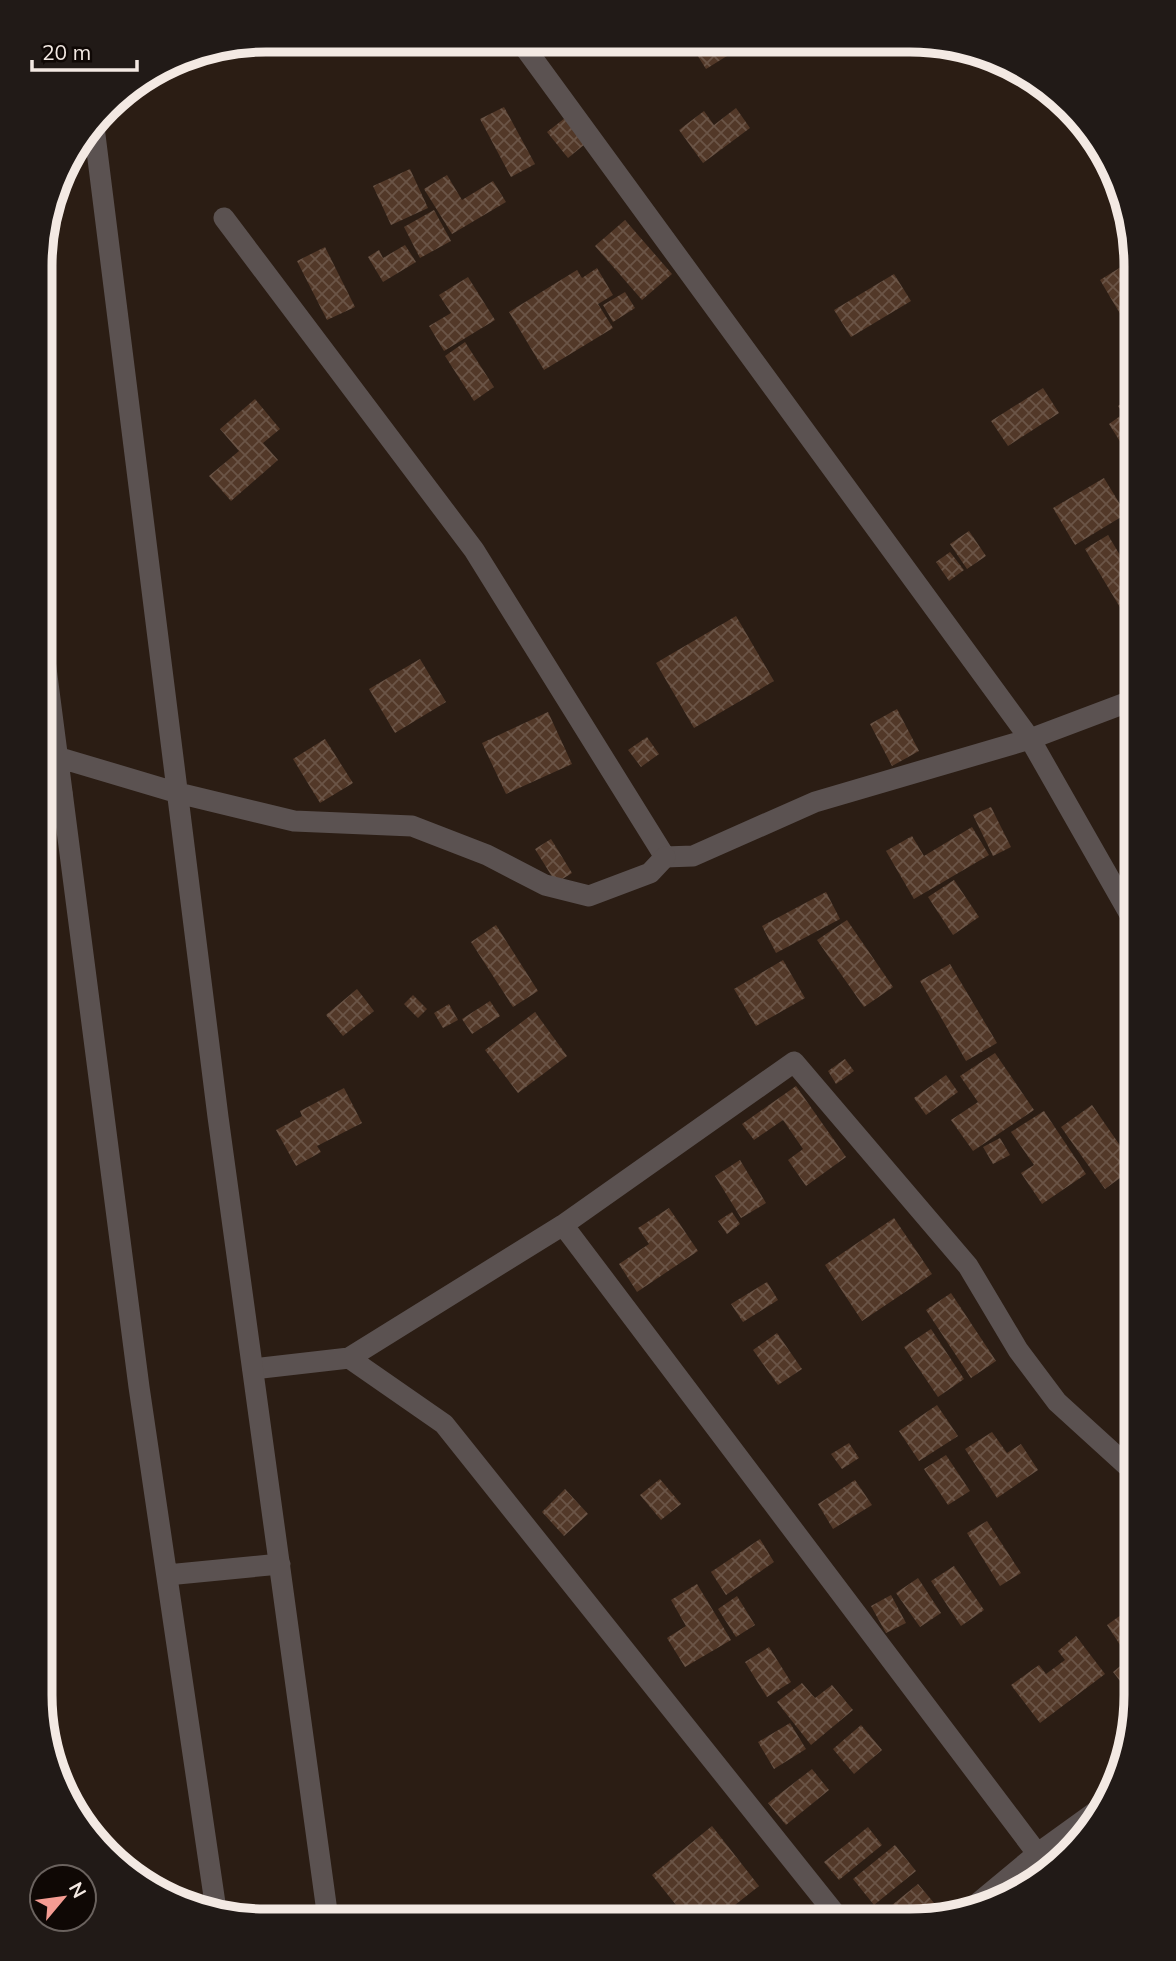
<svg xmlns="http://www.w3.org/2000/svg" width="1176" height="1961" viewBox="0 0 1176 1961" font-family="Mulish,sans-serif">
<defs>
<pattern id="building-cross-hatch" width="8" height="8" patternUnits="userSpaceOnUse" patternTransform="scale(1.75)"><rect width="8" height="8" fill="#523828"/><path d="M0 0l8 8M0 8l8-8" fill="none" stroke="#6b5547"/></pattern>
</defs>
<rect width="100%" height="100%" fill="#2b1d14"/>
<path fill="url(#building-cross-hatch)" d="M 689,42 L 741,42 L 743,46 L 706,69 Z
M 504,107 L 535,164 L 511,177 L 480,119 Z
M 736,108 L 750,128 L 703,163 L 679,130 L 704,111 L 714,125 Z
M 565,118 L 585,144 L 568,158 L 547,132 Z
M 410,169 L 428,208 L 391,225 L 373,186 Z
M 447,175 L 462,200 L 493,181 L 506,202 L 452,234 L 424,189 Z
M 434,210 L 451,241 L 420,258 L 404,227 Z
M 625,220 L 672,274 L 642,300 L 595,246 Z
M 405,245 L 416,262 L 383,282 L 368,257 L 379,250 L 383,258 Z
M 325,247 L 355,307 L 327,320 L 297,261 Z
M 1134,259 L 1136,318 L 1132,311 L 1122,317 L 1100,280 Z
M 597,268 L 613,295 L 598,304 L 613,328 L 544,370 L 509,312 L 577,270 L 582,278 Z
M 894,274 L 911,301 L 851,337 L 834,310 Z
M 468,277 L 495,320 L 444,351 L 429,326 L 451,313 L 439,295 Z
M 625,292 L 635,308 L 613,322 L 603,305 Z
M 465,342 L 494,387 L 474,401 L 445,356 Z
M 1043,388 L 1059,413 L 1008,446 L 991,421 Z
M 1136,393 L 1136,456 L 1131,459 L 1109,424 L 1123,414 L 1118,406 Z
M 255,399 L 280,429 L 263,443 L 278,460 L 231,501 L 209,476 L 239,451 L 220,429 Z
M 1104,478 L 1126,514 L 1075,545 L 1053,508 Z
M 969,531 L 986,556 L 967,569 L 950,544 Z
M 1108,535 L 1136,582 L 1136,634 L 1085,549 Z
M 950,552 L 964,570 L 949,581 L 936,562 Z
M 736,616 L 774,681 L 694,728 L 656,663 Z
M 420,659 L 446,702 L 395,733 L 369,689 Z
M 897,709 L 919,751 L 892,766 L 870,724 Z
M 548,712 L 572,764 L 506,794 L 482,743 Z
M 647,737 L 659,754 L 641,767 L 628,750 Z
M 325,739 L 353,783 L 320,803 L 293,759 Z
M 991,807 L 1011,847 L 993,856 L 973,815 Z
M 972,827 L 989,855 L 914,899 L 886,851 L 912,836 L 924,856 Z
M 551,839 L 572,873 L 556,883 L 535,849 Z
M 954,880 L 979,917 L 953,935 L 928,897 Z
M 826,892 L 840,919 L 776,953 L 762,926 Z
M 847,920 L 893,987 L 864,1007 L 817,940 Z
M 496,925 L 538,991 L 513,1007 L 471,942 Z
M 783,960 L 805,998 L 756,1026 L 734,989 Z
M 950,964 L 997,1043 L 966,1061 L 920,981 Z
M 357,989 L 374,1011 L 343,1036 L 326,1015 Z
M 413,995 L 427,1009 L 418,1018 L 404,1004 Z
M 490,1001 L 500,1016 L 472,1034 L 462,1019 Z
M 449,1004 L 458,1020 L 443,1028 L 434,1013 Z
M 535,1012 L 567,1056 L 518,1093 L 485,1050 Z
M 995,1053 L 1034,1110 L 973,1151 L 951,1120 L 978,1102 L 960,1076 Z
M 845,1059 L 854,1071 L 836,1084 L 828,1071 Z
M 946,1075 L 958,1092 L 926,1115 L 914,1098 Z
M 796,1086 L 846,1157 L 806,1186 L 788,1160 L 803,1149 L 783,1120 L 754,1140 L 742,1124 Z
M 344,1088 L 362,1123 L 317,1146 L 321,1152 L 296,1166 L 276,1130 L 302,1116 L 300,1111 Z
M 1092,1105 L 1135,1167 L 1105,1189 L 1061,1127 Z
M 1044,1111 L 1086,1174 L 1042,1204 L 1021,1173 L 1034,1165 L 1011,1132 Z
M 1000,1138 L 1010,1155 L 993,1164 L 983,1147 Z
M 740,1160 L 766,1203 L 741,1218 L 715,1176 Z
M 669,1208 L 698,1251 L 637,1292 L 619,1264 L 649,1244 L 638,1228 Z
M 732,1212 L 740,1224 L 727,1234 L 718,1221 Z
M 894,1218 L 932,1274 L 862,1321 L 825,1265 Z
M 767,1282 L 778,1300 L 743,1322 L 731,1304 Z
M 951,1293 L 996,1361 L 971,1378 L 926,1310 Z
M 931,1329 L 964,1379 L 938,1397 L 904,1347 Z
M 777,1333 L 802,1369 L 778,1385 L 753,1350 Z
M 937,1405 L 958,1436 L 919,1461 L 899,1431 Z
M 992,1432 L 1007,1453 L 1021,1444 L 1038,1470 L 997,1498 L 965,1449 Z
M 849,1443 L 859,1458 L 842,1469 L 831,1454 Z
M 946,1455 L 970,1491 L 948,1505 L 924,1469 Z
M 660,1479 L 681,1504 L 661,1520 L 640,1495 Z
M 855,1480 L 872,1505 L 833,1529 L 818,1504 Z
M 565,1489 L 588,1514 L 564,1536 L 542,1512 Z
M 987,1521 L 1021,1573 L 1000,1586 L 967,1533 Z
M 760,1539 L 774,1562 L 726,1595 L 711,1572 Z
M 954,1566 L 984,1610 L 961,1626 L 931,1581 Z
M 918,1578 L 941,1613 L 920,1627 L 896,1593 Z
M 697,1584 L 731,1640 L 685,1667 L 667,1638 L 686,1626 L 671,1600 Z
M 891,1595 L 906,1623 L 886,1633 L 871,1606 Z
M 737,1596 L 755,1625 L 736,1637 L 718,1609 Z
M 1135,1605 L 1135,1643 L 1124,1651 L 1107,1625 Z
M 1076,1636 L 1105,1674 L 1040,1723 L 1011,1685 L 1039,1665 L 1046,1674 L 1065,1660 L 1058,1651 Z
M 769,1647 L 791,1682 L 767,1697 L 745,1662 Z
M 1135,1654 L 1135,1700 L 1113,1672 Z
M 802,1683 L 815,1698 L 832,1685 L 853,1710 L 811,1745 L 777,1702 Z
M 790,1723 L 806,1749 L 774,1769 L 758,1742 Z
M 861,1725 L 882,1750 L 854,1774 L 833,1749 Z
M 812,1769 L 829,1790 L 786,1825 L 768,1803 Z
M 712,1826 L 759,1886 L 716,1920 L 688,1920 L 652,1875 Z
M 868,1827 L 882,1845 L 839,1880 L 824,1862 Z
M 895,1845 L 916,1871 L 874,1905 L 853,1879 Z
M 918,1884 L 940,1910 L 933,1916 L 910,1921 L 886,1921 L 881,1914 Z"/>
<g fill="none" stroke-linecap="round" stroke-linejoin="round">
<path stroke="#5b5251" stroke-width="21" d="M 520,41 L 1030,739 L 1136,925
M 224,218 L 474,550 L 665,857 L 693,856 L 815,802 L 1030,739 L 1136,699
M 41,793 L 62,793
M 563,1225 L 1046,1865
M 349,1358 L 444,1424 L 841,1921
M 253,1369 L 349,1358 L 563,1225 L 794,1062 L 968,1266 L 1018,1350 L 1057,1402 L 1135,1473
M 972,1908 L 1037,1854 L 1105,1805"/>
<path stroke="#5b5251" stroke-width="21" d="M 94,127 L 218,1117 L 328,1919
M 42,637 L 139,1387 L 216,1910
M 57,757 L 178,793 L 294,821 L 412,826 L 487,855 L 545,885 L 589,896 L 650,873 L 665,857
M 167,1575 L 280,1564"/>
</g>
<path d="M0 0H1176V1961H0ZM266 52H910A214 214 0 0 1 1124 266V1695A214 214 0 0 1 910 1909H266A214 214 0 0 1 52 1695V266A214 214 0 0 1 266 52Z" fill="#211a17" fill-rule="evenodd"/>
<path fill="none" stroke="#f3e9e3" stroke-width="9" d="M266 52H910A214 214 0 0 1 1124 266V1695A214 214 0 0 1 910 1909H266A214 214 0 0 1 52 1695V266A214 214 0 0 1 266 52Z"/>
<g transform="translate(63 1898) rotate(61)"><circle r="33" fill="#0f0805" stroke="#6a625e" stroke-width="2"/>
<path d="M0-5L12 26L0 18L-12 26Z" fill="#f59c93"/>
<text y="-10" font-size="19" font-weight="bold" text-anchor="middle" fill="#f3e9e3">N</text>
</g>
<path d="M32 60v10h105v-10" fill="none" stroke="#f3e9e3" stroke-width="3.5"/>
<text x="42" y="60" font-size="21" fill="#f3e9e3" stroke="#0f0805" stroke-width="5" paint-order="stroke">20 m</text>
</svg>
